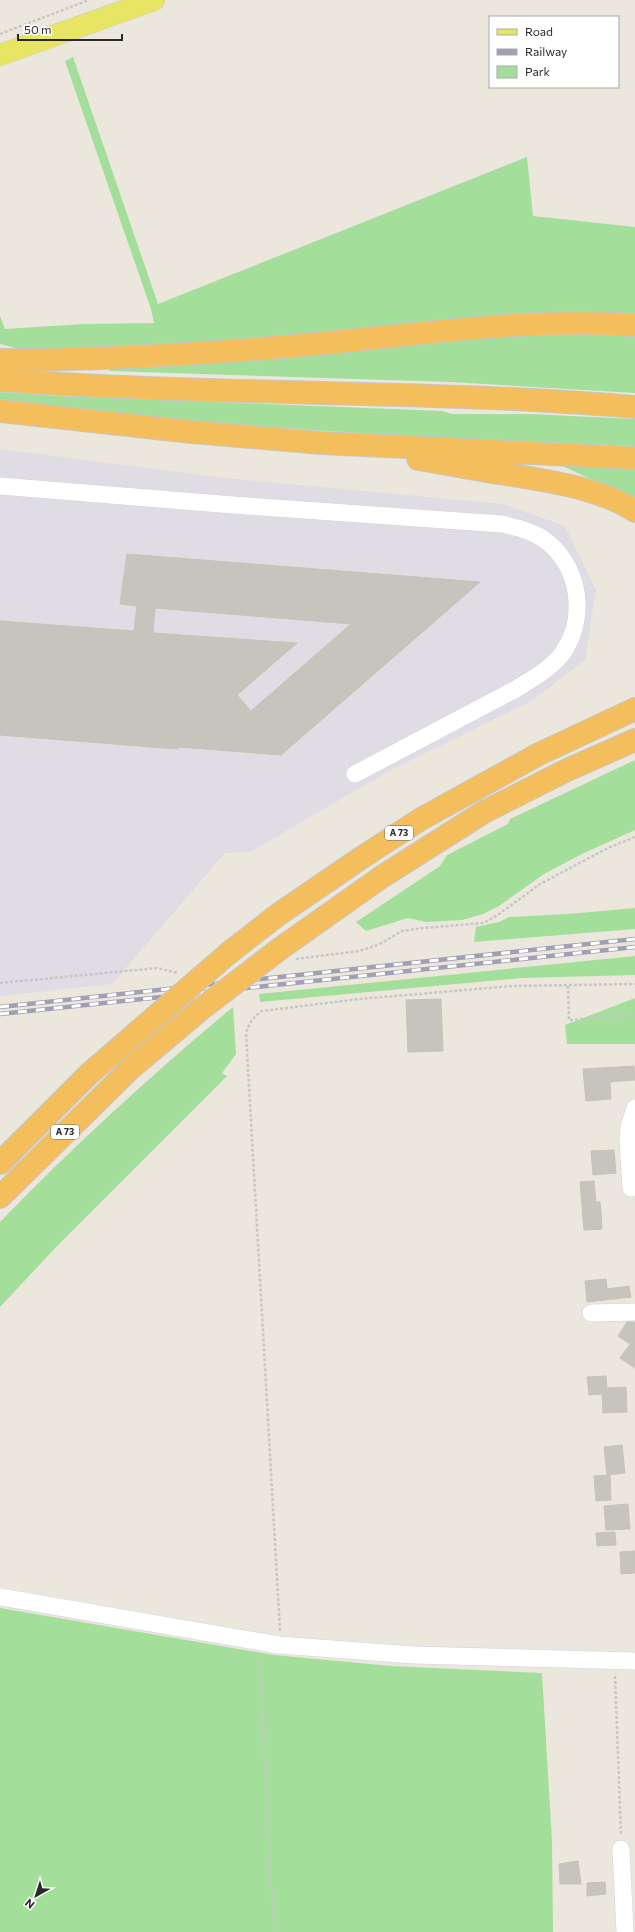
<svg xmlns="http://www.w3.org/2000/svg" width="635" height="1932" viewBox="0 0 635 1932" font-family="Commissioner,sans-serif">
<rect width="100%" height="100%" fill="#ebe7dc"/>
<path fill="#e0dce3" d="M 0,449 L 225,478 L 503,504 L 565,526 L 596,590 L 585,660 L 533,700 L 389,771 L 250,852 L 225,853 L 112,984 L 0,996 Z"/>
<path fill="#a4de9b" d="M 73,57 L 158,304 L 527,157 L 533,216 L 635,227 L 635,315 L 540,314 L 293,338 L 27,351 L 0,344 L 0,316 L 5,329 L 84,324 L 154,323 L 151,309 L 65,61 Z
M 580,330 L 635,333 L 635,393 L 450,382 L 109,371 L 109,366 L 242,358 Z
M 0,392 L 60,396 L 442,411 L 452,414 L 530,414 L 635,419 L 635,446 L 417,437 L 254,426 L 29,406 L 0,402 Z
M 560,465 L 635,468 L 635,499 Z
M 635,760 L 635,830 L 582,854 L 544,874 L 499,906 L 483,914 L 462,920 L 426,922 L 408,918 L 366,931 L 356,922 L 440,866 L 447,855 L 508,824 L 510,819 Z
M 635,908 L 635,929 L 474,942 L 476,927 L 499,922 L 509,917 L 568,914 Z
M 635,956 L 635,975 L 522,978 L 260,1002 L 259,994 Z
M 635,998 L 635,1044 L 567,1044 L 565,1025 Z
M 233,1007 L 236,1054 L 222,1073 L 227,1076 L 58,1245 L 0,1307 L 0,1222 C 74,1146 151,1075 233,1007 Z
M 0,1608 L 274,1655 L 391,1666 L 542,1673 L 552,1841 L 553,1932 L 0,1932 Z"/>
<path fill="#c6c4bc" stroke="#c6c4b6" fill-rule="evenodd" d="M 127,554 L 480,582 L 281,755 L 179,747 L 177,749 L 0,735 L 0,621 L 134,631 L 137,606 L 120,604 ZM 155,608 L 351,624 L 251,711 L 237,695 L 297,643 L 153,633 Z
M 441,999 L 443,1051 L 408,1052 L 406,1000 Z
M 634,1066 L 635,1080 L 610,1082 L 611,1099 L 586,1101 L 583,1069 Z
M 614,1150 L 616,1173 L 593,1175 L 591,1151 Z
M 594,1181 L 596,1202 L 600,1202 L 601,1212 L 602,1229 L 584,1230 L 580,1182 Z
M 606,1279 L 607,1289 L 629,1286 L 631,1297 L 587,1302 L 585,1281 Z
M 627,1322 L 635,1322 L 635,1368 L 620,1358 L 630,1344 L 618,1336 Z
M 606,1376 L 607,1388 L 626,1387 L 627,1412 L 603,1413 L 602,1394 L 589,1395 L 587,1377 Z
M 622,1445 L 625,1473 L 607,1475 L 604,1447 Z
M 610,1475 L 611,1500 L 596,1501 L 594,1476 Z
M 628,1504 L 630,1529 L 606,1530 L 604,1506 Z
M 615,1532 L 616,1545 L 597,1546 L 596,1533 Z
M 635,1551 L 635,1573 L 621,1574 L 620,1552 Z
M 578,1861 L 581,1884 L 560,1884 L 559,1864 Z
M 605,1882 L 606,1894 L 587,1896 L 587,1883 Z"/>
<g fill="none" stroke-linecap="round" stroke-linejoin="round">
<defs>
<path id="minor" d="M 0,486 L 233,505 L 502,524 C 516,527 531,531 542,538 C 580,564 588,617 562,654 C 550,669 532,679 516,689 L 355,774
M 631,1188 L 628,1141 L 629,1127 L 635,1108
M 591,1313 L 635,1312
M 0,1597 L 279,1645 L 414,1655 L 635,1661
M 621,1849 L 625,1932"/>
<path id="major" d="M 0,55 L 154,0"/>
<path id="highway" d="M 0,360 C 109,360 217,353 326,343 C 428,333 532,318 635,325
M 0,380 C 211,396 424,389 635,407
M 0,411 L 192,432 L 322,443 L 635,458
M 418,459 C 449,464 480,470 512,475 C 552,482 600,488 635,511
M 281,948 L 383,876 L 484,812 L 567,770 L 635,740
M 230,952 L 279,914 L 361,858 L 421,819 L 539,754 L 635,709
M 0,1163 L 89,1074
M 0,1197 L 131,1068"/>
</defs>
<use href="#minor" stroke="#d2d1e1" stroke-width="18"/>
<use href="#major" stroke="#c7c7c7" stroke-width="22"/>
<use href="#highway" stroke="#c7c7c7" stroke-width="24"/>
<path stroke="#c7c7c7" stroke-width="2.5" stroke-dasharray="3 2" stroke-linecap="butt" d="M 0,34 L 89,0
M 296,959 L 359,951 L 378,945 L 402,931 L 423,928 L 484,923 L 499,914 L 540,884 L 608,848 L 635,837
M 0,983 L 157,968 L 178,973
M 568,986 L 569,1020 L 635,1014
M 280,1631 L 246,1033 C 249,1023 253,1017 262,1011 L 359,999 L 512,986 L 635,984
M 260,1657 L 270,1872 L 276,1932
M 615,1676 L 621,1834"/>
<use href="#minor" stroke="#fff" stroke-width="17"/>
<use href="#major" stroke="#e8e564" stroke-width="21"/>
<use href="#highway" stroke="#f4be5d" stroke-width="22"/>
<defs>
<path id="rail" d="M 0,1007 L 635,939
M 0,1014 L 635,947"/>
</defs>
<use href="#rail" stroke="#a09fb3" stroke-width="4.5"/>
<use href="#rail" stroke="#fff" stroke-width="3" stroke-dasharray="9" stroke-linecap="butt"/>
<defs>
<path id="highway-bridge" d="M 131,1068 L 201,1009 L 281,948
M 89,1074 L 230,952"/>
</defs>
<use href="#highway-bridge" stroke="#c7c7c7" stroke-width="24" stroke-linecap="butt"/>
<use href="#highway-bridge" stroke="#f4be5d" stroke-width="22"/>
</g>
<g text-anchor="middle" stroke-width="3" stroke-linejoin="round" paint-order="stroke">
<g fill="#fff" stroke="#696969" stroke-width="1">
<rect x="385" y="826" width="28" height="14" rx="3"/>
<rect x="51" y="1125" width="28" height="14" rx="3"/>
</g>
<g font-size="9" font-weight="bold" fill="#292929">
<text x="399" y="836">A 73</text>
<text x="65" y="1135">A 73</text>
</g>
</g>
<rect x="489" y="16" width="130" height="72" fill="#ffffff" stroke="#a9a9a9"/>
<rect x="497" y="29" width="20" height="6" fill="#e8e564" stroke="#a9a9a9"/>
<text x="525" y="36" font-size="12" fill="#292929">Road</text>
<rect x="497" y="49" width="20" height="6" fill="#a09fb3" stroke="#a9a9a9"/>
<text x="525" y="56" font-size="12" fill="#292929">Railway</text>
<rect x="497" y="66" width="20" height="12" fill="#a4de9b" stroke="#a9a9a9"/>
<text x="525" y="76" font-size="12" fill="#292929">Park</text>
<g transform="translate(36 1896) rotate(219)" stroke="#ffffff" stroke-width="3" paint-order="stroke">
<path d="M0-3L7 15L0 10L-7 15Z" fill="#292929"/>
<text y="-6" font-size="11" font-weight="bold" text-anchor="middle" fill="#292929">N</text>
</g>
<path d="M18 34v6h104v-6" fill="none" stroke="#292929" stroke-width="2"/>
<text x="24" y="34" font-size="12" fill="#292929" stroke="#ffffff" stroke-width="3" paint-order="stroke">50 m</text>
</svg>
